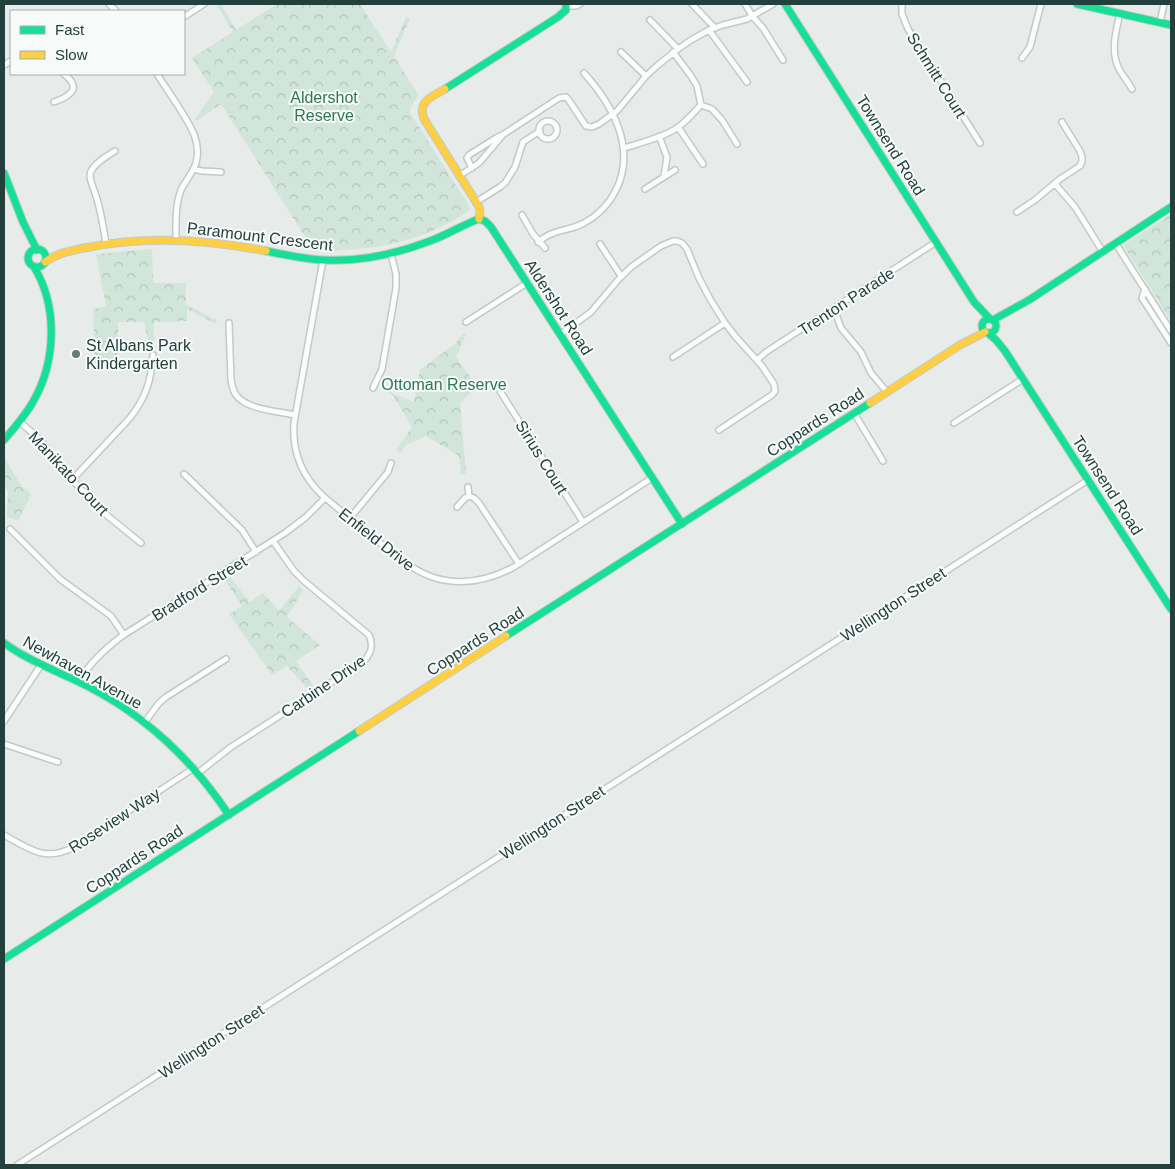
<svg xmlns="http://www.w3.org/2000/svg" width="1175" height="1169" viewBox="0 0 1175 1169" font-family="Helvetica,sans-serif">
<defs>
<pattern id="forest-crowns" width="20" height="18" patternUnits="userSpaceOnUse" patternTransform="scale(1.25)"><rect width="20" height="18" fill="#d1e5da"/><path d="M2 6a3 3 0 1 1 6 0M12 15a3 3 0 1 1 6 0" fill="none" stroke="#b3c6bc"/></pattern>
</defs>
<rect width="100%" height="100%" fill="#e7eceb"/>
<path fill="url(#forest-crowns)" d="M 220,4 L 221,4 L 236,30 L 277,4 L 360,4 L 391,52 L 406,17 L 410,18 L 394,56 L 419,96 C 414,102 409,106 411,114 L 471,209 C 425,243 362,254 307,249 L 307,240 L 221,104 L 196,121 L 195,119 L 214,92 L 192,58 L 233,32 L 217,5 Z
M 1171,214 L 1171,321 L 1123,245 Z
M 152,249 L 153,283 L 186,283 L 186,305 L 217,320 L 216,324 L 187,309 L 187,321 L 154,322 L 154,344 L 149,344 L 144,322 L 118,322 L 118,364 L 95,365 L 93,309 L 106,306 L 96,254 Z
M 462,334 L 466,334 L 456,357 L 473,381 L 489,386 L 487,391 L 473,390 L 460,403 L 466,473 L 461,475 L 459,456 L 426,436 L 406,445 L 400,453 L 396,450 L 412,427 L 394,397 L 385,390 L 386,387 L 392,393 L 414,402 L 420,370 L 456,343 Z
M 4,456 L 20,484 L 31,494 L 18,521 L 7,517 L 8,491 L 4,485 Z
M 230,577 L 250,602 L 263,593 L 279,611 L 299,586 L 303,590 L 287,617 L 320,645 L 296,661 L 313,686 L 308,689 L 287,666 L 272,675 L 229,614 L 242,606 L 225,580 Z"/>
<g fill="none" stroke-linecap="round" stroke-linejoin="round">
<defs>
<path id="street" d="M 109,4 L 116,11
M 692,4 L 715,28
M 745,4 L 753,17 L 763,28 L 783,60
M 902,4 L 902,14 L 908,29 L 980,143
M 566,6 L 576,6 L 580,4
M 1120,13 C 1116,31 1110,51 1119,69 C 1123,76 1128,82 1132,89
M 184,17 L 204,4
M 650,20 L 678,49
M 1160,22 L 1164,4
M 709,30 L 747,82
M 621,52 L 646,76
M 1022,58 L 1030,47 L 1041,4
M 4,65 L 11,61
M 157,74 C 164,85 171,95 178,106 C 189,124 202,141 196,163 C 193,173 185,181 181,190 C 175,205 176,224 176,240
M 54,102 C 71,96 82,88 64,74
M 701,105 L 712,109 L 722,120 L 737,144
M539 130a9 9 0 1 1 18 0a9 9 0 1 1-18 0Z
M 678,127 L 703,164
M 659,136 L 667,157 L 664,176
M 624,148 C 640,143 657,139 672,131 C 684,125 692,114 701,105 L 697,86 L 691,76 L 673,52
M 472,168 L 467,158 L 469,155 L 496,138 L 504,134 L 559,98 L 566,97 L 568,99 L 586,126 L 592,127 L 599,124 L 617,111 L 646,76 L 658,65 L 678,49 L 691,40 L 709,30 L 723,25 L 747,19 L 773,4
M 194,169 L 202,171 L 221,172
M 459,176 L 479,163 L 502,136
M 1055,184 L 1075,207 L 1103,252
M 645,189 L 675,170
M 476,202 L 500,187 L 505,183 L 515,167 L 523,142 L 540,131
M 1017,212 L 1035,200 L 1060,179 L 1080,166 L 1082,161 L 1082,157 L 1080,151 L 1062,122
M 522,215 L 533,234 L 545,248
M 538,242 C 542,239 546,236 551,234 C 562,229 574,229 584,223 C 597,216 609,204 616,190 C 637,148 612,104 584,73
M 106,243 C 103,227 101,209 95,193 C 93,186 88,178 91,171 C 96,162 107,156 115,151
M 600,244 L 621,276
M 1116,244 L 1171,331
M 323,260 L 294,423 C 292,452 301,475 322,495 C 339,510 358,524 375,539 C 387,548 399,559 412,567 C 444,588 480,585 514,567 L 652,478
M 1145,289 L 1142,298 L 1171,343
M 834,309 L 841,328 L 861,352 L 871,373 L 887,392
M 466,322 L 527,283
M 229,323 L 231,380 C 232,386 233,391 236,395 C 247,410 278,411 295,415
M 561,334 L 591,312 L 618,280 L 631,267 L 661,246 L 673,241 L 677,241 L 682,243 L 687,249 L 699,278 L 710,299 L 725,323 L 735,336 L 762,366 L 774,384 L 775,391 L 772,395 L 719,430
M 673,357 L 725,323
M 757,360 L 766,352 L 936,242
M 373,388 L 382,369 L 396,288 L 396,274 L 391,254
M 500,391 L 583,522
M 854,413 L 883,461
M 20,422 L 36,436 L 43,443 L 54,461 L 104,513 L 141,543
M 954,423 L 1023,379
M 184,474 L 242,530 L 256,552
M 72,480 L 129,419 C 146,398 151,381 153,355
M 469,496 L 474,498 L 479,503 L 519,564
M 457,507 L 465,498 L 469,496 L 468,487
M 350,518 L 388,472 L 391,463
M 10,529 L 60,579 L 111,616 L 124,635
M 79,682 C 89,663 105,649 122,636 L 285,533 L 306,517 L 325,498
M 4,721 L 41,665
M 145,722 L 159,703 L 166,697 L 226,659
M 4,744 L 58,762
M 198,773 L 231,747 L 363,662 C 371,654 374,646 369,635 L 304,581 L 294,571 L 273,541
M 4,835 C 28,848 44,862 72,848 L 194,768
M 17,1165 L 1088,480"/>
<path id="fast" d="M 785,4 L 974,302 L 990,319
M 1077,4 L 1171,25
M 445,89 L 558,17 L 566,10 L 566,4
M 4,173 L 23,222 L 37,250
M 479,219 L 485,221 L 491,227 L 682,524
M28 258a9 9 0 1 1 18 0a9 9 0 1 1-18 0Z
M 266,251 C 285,255 304,259 323,260 C 359,262 396,254 430,241 C 447,235 462,225 479,219
M982 326a7 7 0 1 1 14 0a7 7 0 1 1-14 0Z
M 993,320 L 1029,300 L 1171,207
M 988,333 L 996,340 L 1005,351 L 1171,609
M 4,440 C 15,427 26,415 34,400 C 56,361 58,306 34,267
M 506,636 L 870,403
M 4,643 C 30,662 60,672 89,687 C 147,717 193,761 229,815
M 4,959 L 359,731"/>
<path id="slow" d="M 445,89 C 432,97 417,101 424,119 L 478,205 L 480,210 L 479,219
M 45,262 C 57,253 70,251 84,248 C 145,235 205,239 266,251
M 870,403 L 960,345 L 985,332
M 359,731 L 506,636"/>
</defs>
<use href="#street" stroke="#c4c9c8" stroke-width="8"/>
<use href="#fast" stroke="#c3cac8" stroke-width="9"/>
<use href="#slow" stroke="#c3cac8" stroke-width="9"/>
<use href="#street" stroke="#fbfcfc" stroke-width="5"/>
<use href="#fast" stroke="#16e098" stroke-width="7"/>
<use href="#slow" stroke="#ffcf43" stroke-width="7"/>
</g>
<circle fill="#687c7a" stroke="#f6faf9" stroke-width="2" cx="76" cy="354" r="5"/>
<g text-anchor="middle" stroke-width="4" stroke-linejoin="round" paint-order="stroke">
<g font-size="16" fill="#24403d" stroke="#f6faf9">
<text transform="translate(937 75) rotate(58)" y="6">Schmitt Court</text>
<text transform="translate(891 145) rotate(58)" y="6">Townsend Road</text>
<text transform="translate(260 236) rotate(7)" y="6">Paramount Crescent</text>
<text transform="translate(846 301) rotate(-33)" y="6">Trenton Parade</text>
<text transform="translate(559 307) rotate(57)" y="6">Aldershot Road</text>
<text transform="translate(815 422) rotate(-33)" y="6">Coppards Road</text>
<text transform="translate(542 457) rotate(58)" y="6">Sirius Court</text>
<text transform="translate(69 473) rotate(47)" y="6">Manikato Court</text>
<text transform="translate(1108 485) rotate(57)" y="6">Townsend Road</text>
<text transform="translate(377 539) rotate(38)" y="6">Enfield Drive</text>
<text transform="translate(199 588) rotate(-32)" y="6">Bradford Street</text>
<text transform="translate(893 604) rotate(-33)" y="6">Wellington Street</text>
<text transform="translate(475 641) rotate(-33)" y="6">Coppards Road</text>
<text transform="translate(83 672) rotate(29)" y="6">Newhaven Avenue</text>
<text transform="translate(323 686) rotate(-34)" y="6">Carbine Drive</text>
<text transform="translate(114 820) rotate(-33)" y="6">Roseview Way</text>
<text transform="translate(552 822) rotate(-33)" y="6">Wellington Street</text>
<text transform="translate(134 859) rotate(-33)" y="6">Coppards Road</text>
<text transform="translate(211 1041) rotate(-33)" y="6">Wellington Street</text>
</g>
<g font-size="16" fill="#2e7756" stroke="#f6faf9">
<text x="324" y="103">Aldershot<tspan x="324" dy="18">Reserve</tspan></text>
<text x="444" y="390">Ottoman Reserve</text>
</g>
<g font-size="16" fill="#24403d" stroke="#f6faf9" text-anchor="start">
<text x="86" y="351">St Albans Park<tspan x="86" dy="18">Kindergarten</tspan></text>
</g>
</g>
<rect width="1175" height="1169" fill="none" stroke="#24403d" stroke-width="10"/>
<rect x="10" y="10" width="175" height="65" fill="#f6faf9" stroke="#a2b0ae"/>
<rect x="20" y="26" width="25" height="8" fill="#16e098" stroke="#a2b0ae"/>
<text x="55" y="35" font-size="15" fill="#24403d">Fast</text>
<rect x="20" y="51" width="25" height="8" fill="#ffcf43" stroke="#a2b0ae"/>
<text x="55" y="60" font-size="15" fill="#24403d">Slow</text>
</svg>
